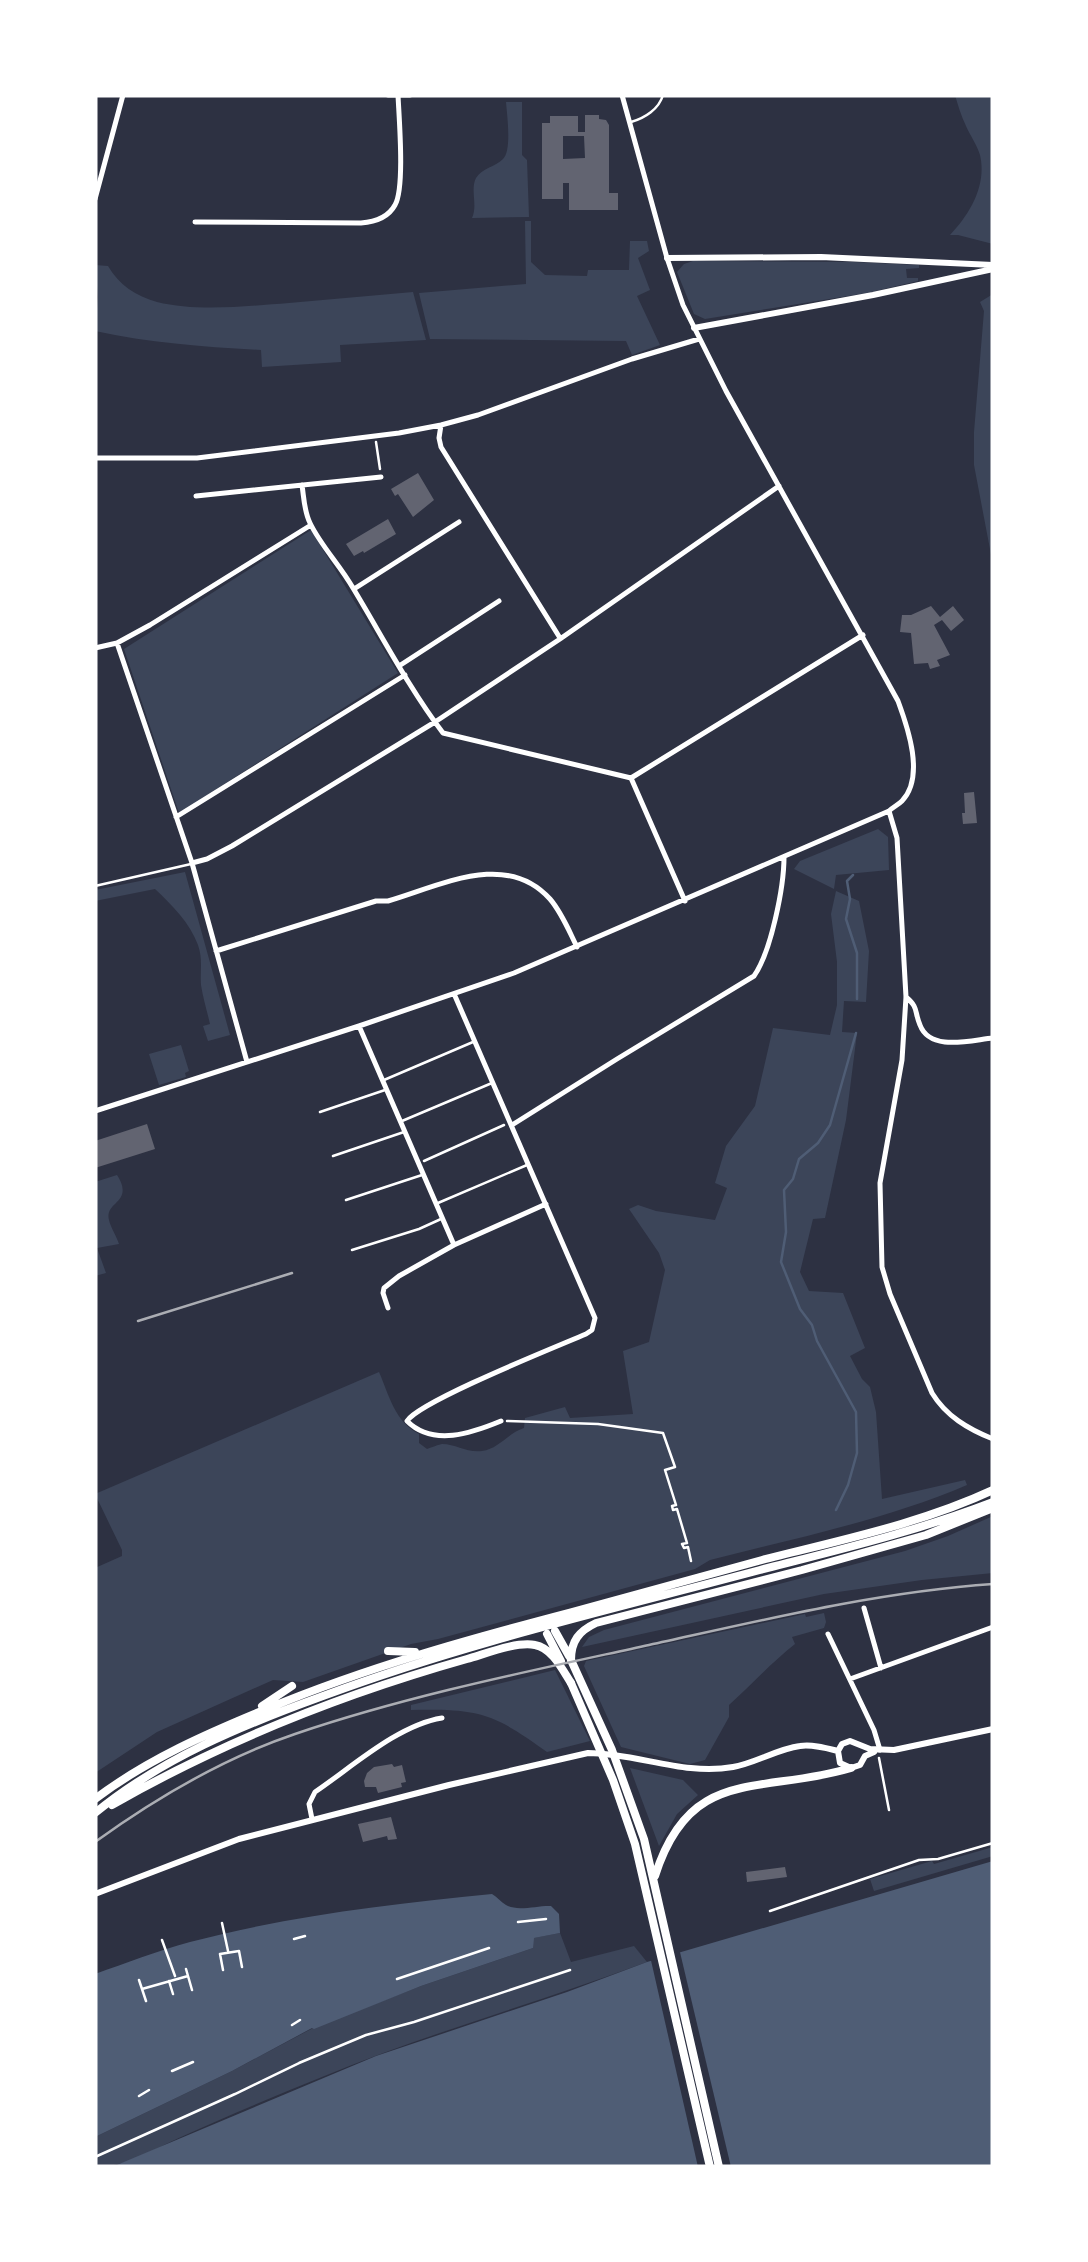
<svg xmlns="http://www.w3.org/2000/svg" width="1088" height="2262" viewBox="0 0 1088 2262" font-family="Jost,sans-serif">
<rect width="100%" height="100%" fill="#2d3142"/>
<path fill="#3c4559" d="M 955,95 L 993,95 L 993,244 L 958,235 L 950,235 C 970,214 987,185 980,155 C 977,145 970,135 966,126 C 961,116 958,105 955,95 Z
M 506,102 L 522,102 L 522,155 L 527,160 L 529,217 L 472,218 C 478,205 470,190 476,178 C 482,168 495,167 503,159 C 512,151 507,115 506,102 Z
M 525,221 L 531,221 L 531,262 L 545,275 L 587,276 L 588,270 L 629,270 L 630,241 L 647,241 L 649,251 L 638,258 L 650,290 L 637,296 L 660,345 L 632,355 L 626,341 L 430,339 L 419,293 L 526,284 Z
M 693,261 L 854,262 L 919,265 L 919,268 L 906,269 L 907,278 L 918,278 L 918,281 L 867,293 L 705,319 L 694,314 L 677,272 L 684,264 Z
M 95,265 L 108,266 C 119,285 136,296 157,302 C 197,312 248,306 289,303 C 330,299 372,296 413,292 L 426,340 L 340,345 L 341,362 L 262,367 L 261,350 C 205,347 150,343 95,331 L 98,297 Z
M 993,294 L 993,565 L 974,465 L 974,432 L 984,311 L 980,302 Z
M 311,530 L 398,673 L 179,813 L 124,649 Z
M 878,829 L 888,837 L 889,870 L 836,875 L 834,889 L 794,869 L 800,861 Z
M 185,872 L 230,1035 L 208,1041 L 203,1026 L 210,1024 C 207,1011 203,998 201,985 C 200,971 203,959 198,945 C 190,923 172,905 155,889 L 95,901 L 95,890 Z
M 836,891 L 859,901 L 869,951 L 866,1002 L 844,1001 L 842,1032 L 857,1033 L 846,1120 L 825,1218 L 813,1219 L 800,1272 L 809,1291 L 843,1293 L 865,1348 L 850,1356 L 862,1379 L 870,1387 L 876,1412 L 882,1499 L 965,1480 L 967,1485 C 885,1520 796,1538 710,1560 L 695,1569 L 438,1639 L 411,1644 L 303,1682 L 273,1680 L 157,1732 L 95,1773 L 95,1568 L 122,1556 L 122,1550 L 95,1494 L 379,1372 C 389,1395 395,1422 419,1434 L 419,1443 L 427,1449 C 430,1448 440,1444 442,1444 C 456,1444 467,1453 482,1451 C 499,1449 508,1433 524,1428 L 525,1418 L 565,1407 L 570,1418 L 633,1414 L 623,1351 L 649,1342 L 665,1270 L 659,1253 L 629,1209 L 638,1205 L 656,1211 L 715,1220 L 727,1188 L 715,1183 L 726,1146 L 755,1106 L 773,1028 L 830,1035 L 837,1005 L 837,962 L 831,914 Z
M 181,1045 L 189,1071 L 185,1073 L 186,1077 L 159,1085 L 149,1054 Z
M 117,1175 C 135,1203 104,1201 109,1220 C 110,1226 117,1237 119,1244 L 97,1248 L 106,1273 L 95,1276 L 95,1182 Z
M 993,1516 L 993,1573 L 922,1580 L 824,1594 L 582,1647 L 589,1637 L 604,1630 L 905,1551 L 948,1536 Z
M 824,1613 L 826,1622 L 824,1628 L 792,1637 L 795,1644 C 771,1663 751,1685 729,1705 L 729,1717 L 705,1760 L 690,1764 L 621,1747 L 584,1666 L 586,1661 L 805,1614 L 806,1617 Z
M 555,1670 L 590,1741 L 547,1752 C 492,1712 478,1709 411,1710 L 411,1705 Z
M 630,1768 L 683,1780 L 698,1795 L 677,1814 L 659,1846 Z
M 993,1847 L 993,1856 L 874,1891 L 870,1879 L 932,1861 L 934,1864 Z
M 560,1933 L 571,1962 L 634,1946 L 647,1962 C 540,2002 428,2033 322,2077 C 275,2096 227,2116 181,2137 C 152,2150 127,2167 95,2167 L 95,2137 L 232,2071 L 313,2028 L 421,1986 L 533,1948 L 533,1938 Z"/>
<path fill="#4f5d75" d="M 993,1861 L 993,2167 L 112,2167 L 376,2056 L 567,1992 L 647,1962 Z
M 492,1894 C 497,1897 501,1902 506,1905 C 517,1912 539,1905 551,1906 L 559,1914 L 560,1933 L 534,1938 L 533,1948 L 421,1986 L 314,2029 L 312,2028 L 232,2071 L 95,2137 L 95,1974 C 126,1963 157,1951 190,1942 C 289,1916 390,1904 492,1894 Z"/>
<path fill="#2d3142" d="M 679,1948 L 731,2167 L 698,2167 L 650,1956 Z"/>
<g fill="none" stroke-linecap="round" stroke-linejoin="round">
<path stroke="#4f5d75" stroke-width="2.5" d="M 853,875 L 847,881 L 850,899 L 846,919 L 857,953 L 857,999
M 836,1510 L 848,1485 L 857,1453 L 856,1412 L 817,1341 L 812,1325 L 800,1309 L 781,1262 L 786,1232 L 784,1190 L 793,1179 L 799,1159 L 818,1143 L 830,1125 L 856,1033"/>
</g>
<path fill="#626471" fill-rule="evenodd" d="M 585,115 L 599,115 L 599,119 L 606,120 L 609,125 L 609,193 L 618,193 L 618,210 L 569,210 L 569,183 L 563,183 L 563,199 L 542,199 L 542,123 L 550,123 L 550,116 L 578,116 L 578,132 L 585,132 ZM 563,136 L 584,136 L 585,158 L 563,159 Z
M 418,473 L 434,500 L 413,517 L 398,494 L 395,496 L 391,489 Z
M 388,519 L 396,534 L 364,553 L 363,551 L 354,556 L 346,544 Z
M 931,606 L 940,617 L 953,606 L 964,620 L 951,631 L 942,620 L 934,625 L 950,655 L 937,660 L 940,666 L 930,669 L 928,663 L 914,664 L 911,633 L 900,632 L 902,615 L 911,615 Z
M 974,792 L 977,823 L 963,824 L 962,813 L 965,813 L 964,793 Z
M 147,1124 L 155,1149 L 95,1168 L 95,1141 Z
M 392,1764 L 394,1767 L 402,1765 L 406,1782 L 401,1783 L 402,1787 L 378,1793 L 376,1787 L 365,1787 L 364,1781 L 367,1773 L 374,1767 Z
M 391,1817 L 397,1839 L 388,1840 L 387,1836 L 363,1842 L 358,1824 Z
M 785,1867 L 787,1877 L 747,1882 L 746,1872 Z"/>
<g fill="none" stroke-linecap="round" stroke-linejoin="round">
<path stroke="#fff" stroke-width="2.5" d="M 376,442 L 380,469
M 424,1161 L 504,1125
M 507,1421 L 598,1424 L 663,1433 L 675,1467 L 665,1470 L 676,1505 L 672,1506 L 673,1510 L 677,1509 L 687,1543 L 682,1544 L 684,1548 L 688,1547 L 691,1561
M 879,1758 L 889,1810
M 770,1911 L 919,1860 L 938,1859 L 993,1843
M 518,1922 L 546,1919
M 222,1923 L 228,1951
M 294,1939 L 305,1936
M 162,1940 L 175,1976
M 186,1969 L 192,1990
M 223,1970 L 220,1954 L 239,1951 L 242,1967
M 397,1979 L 489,1948
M 139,1980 L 146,2001
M 169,1981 L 173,1994
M 142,1989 L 188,1976
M 292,2025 L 300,2020
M 172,2071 L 193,2062
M 139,2096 L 149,2090
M 95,2157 L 235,2094 L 299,2063 L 366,2035 L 414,2022 L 570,1970"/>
<path stroke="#fff" stroke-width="2.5" d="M 631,122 C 645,118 659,109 663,95
M 95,886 L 191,864
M 384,1080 L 473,1042
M 320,1112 L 385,1090
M 402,1121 L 492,1083
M 333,1156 L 404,1132
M 346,1200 L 422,1175
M 438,1203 L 527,1165
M 352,1250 L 419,1229 L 441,1219"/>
<path stroke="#fff" stroke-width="5" d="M 388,95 L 410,95
M 95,199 L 123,95
M 195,222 L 361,223 C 374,222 388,218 395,205 C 405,188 399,118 398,95
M 441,425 L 439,438 L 441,447 L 560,638
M 95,458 L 197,458 L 399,433 L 441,425 L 478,415 L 632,359 L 699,339
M 302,485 C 304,498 304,511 310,523 C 321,546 340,565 353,588 C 382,636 409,688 443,733 L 631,778 L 685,901
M 196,496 L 381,477
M 354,589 L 459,522
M 117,643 L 192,863 L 247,1062
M 95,648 L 117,643 L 150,625 L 311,525
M 399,666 L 499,601
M 631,778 L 863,635
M 889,811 L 897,838 L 906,997 L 902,1060 L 880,1183 L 882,1267 L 890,1294 L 932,1393 C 946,1416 968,1429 993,1439
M 176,817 L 405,675
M 192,863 L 207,859 L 232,846 L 435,722 L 560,639 L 779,486
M 216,951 L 376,901 L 388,901 C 440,886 506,850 550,899 C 562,913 569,931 577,947
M 455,996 L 595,1318 L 592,1330 L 586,1334 C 556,1347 420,1401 407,1421 C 433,1447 472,1433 501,1421
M 906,997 C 919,1008 914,1011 920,1025 C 930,1052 971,1040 993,1038
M 359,1026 L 454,1245
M 95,1111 L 359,1026 L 514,973 L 889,811 C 893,807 898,805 902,801 C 925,777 908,728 898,701 L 726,391 L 683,305 L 667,258 L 622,95
M 512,1125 L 617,1059 L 754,976 C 771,952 784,887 784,857
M 388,1308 L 383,1293 L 384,1288 L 399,1276 L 454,1245 L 546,1204
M 864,1608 L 881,1668
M 828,1634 L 874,1730 L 880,1750
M 850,1679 L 993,1627
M 312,1819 L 309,1804 L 315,1792 C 352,1767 398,1725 442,1718"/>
<path stroke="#fff" stroke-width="6" d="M 667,258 L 821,257 L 993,265
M 694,328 L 873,295 L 993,269
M 838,1751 L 842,1744 L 850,1741 L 870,1749 L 894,1750 L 993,1729
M 838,1751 L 840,1763 L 851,1768 L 860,1765 L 865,1756 L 874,1752
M 95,1894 L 239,1839 L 449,1785 L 588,1753 C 637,1753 684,1776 733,1767 C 756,1763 777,1749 800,1746 C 812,1744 826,1748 838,1751"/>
<path stroke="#fff" stroke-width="8" d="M 571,1660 L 612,1750 L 644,1839 L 719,2167
M 571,1683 L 613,1780 L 635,1844 L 710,2167
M 655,1876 C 690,1765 760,1795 851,1768"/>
<path stroke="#fff" stroke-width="8" d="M 555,1631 L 569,1656
M 547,1634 L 561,1661
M 388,1651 L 415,1652
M 571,1660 C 571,1641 579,1631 596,1623 L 802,1570 L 926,1535 L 993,1508
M 262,1706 L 292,1686
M 95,1799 C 148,1759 208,1733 269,1708 C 368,1667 469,1639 572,1612 C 635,1595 698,1577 762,1560 C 840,1540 920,1524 993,1490
M 112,1805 C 224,1741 343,1694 467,1659 C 485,1654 517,1641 535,1645 C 552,1648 562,1669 571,1683
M 95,1813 C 162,1758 243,1725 323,1696 C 465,1643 614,1609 760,1570 C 838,1550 918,1531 993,1502"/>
<path stroke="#abadb3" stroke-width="2.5" d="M 138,1321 L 292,1273
M 95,1842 C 156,1798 224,1758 295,1734 C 410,1695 530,1671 649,1645 C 763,1620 877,1592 993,1584"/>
</g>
<rect width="1088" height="2262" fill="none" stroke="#ffffff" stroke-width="195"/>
</svg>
